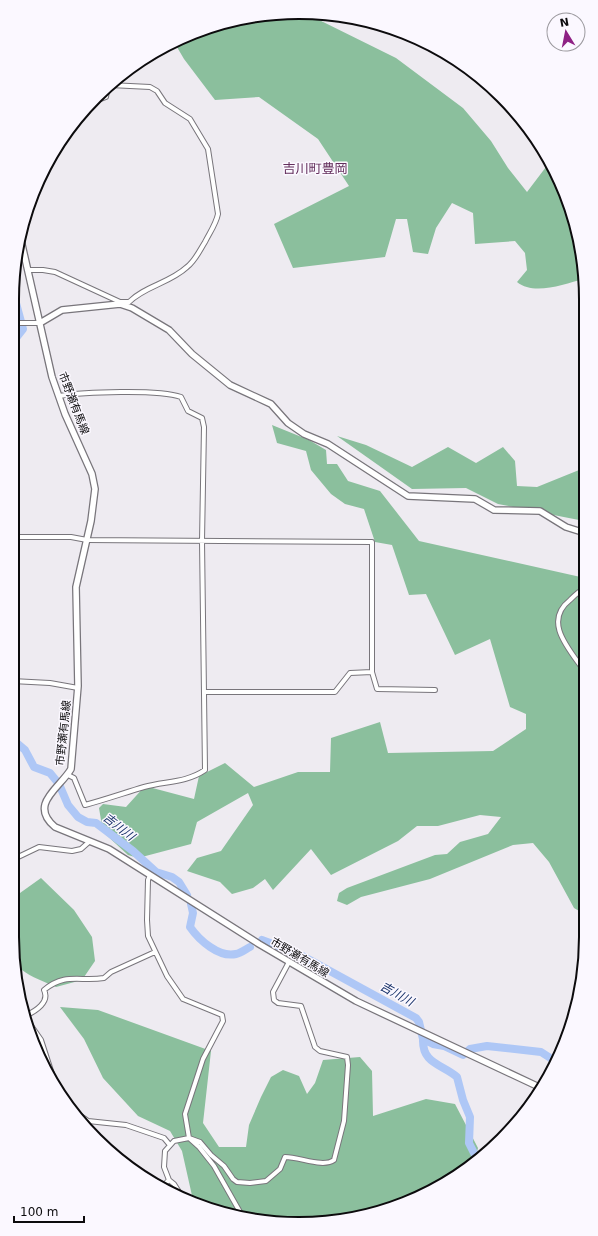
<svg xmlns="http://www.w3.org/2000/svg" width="598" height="1236" viewBox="0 0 598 1236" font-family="'DejaVu Sans','Noto Sans JP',sans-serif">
<rect width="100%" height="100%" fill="#eeebf1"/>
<path fill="#8bbf9d" d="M 299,12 L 305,13 L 396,58 L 463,108 L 491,141 L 508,168 L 527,192 L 549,163 L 564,189 L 584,261 L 584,279 C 564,284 534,296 517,282 L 527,270 L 525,253 L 515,241 L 475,244 L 473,213 L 452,203 L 436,228 L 428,254 L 413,252 L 407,219 L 396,219 L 385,257 L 293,268 L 274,224 L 349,186 L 318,139 L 259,97 L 215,100 L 184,59 L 174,42 L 189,34 L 243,17 Z
M 272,425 L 309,440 L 326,450 L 327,464 L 337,464 L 348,481 L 380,491 L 419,541 L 585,578 L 586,915 L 574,908 L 549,862 L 533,843 L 513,845 L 430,879 L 361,897 L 347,905 L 337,901 L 339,893 L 347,888 L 435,855 L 447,854 L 460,842 L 488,834 L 501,817 L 480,815 L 438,826 L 417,826 L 398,841 L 331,875 L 311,849 L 273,890 L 265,879 L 253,888 L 232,894 L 220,882 L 187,871 L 197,858 L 221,851 L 253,805 L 248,793 L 197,822 L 191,844 L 138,858 L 128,855 L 103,832 L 99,808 L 103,804 L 126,807 L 145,786 L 194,799 L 199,776 L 225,763 L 254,787 L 298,772 L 330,772 L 331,738 L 380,722 L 388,753 L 493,751 L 526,729 L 526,714 L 510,707 L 490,639 L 455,655 L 426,594 L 409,595 L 392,545 L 375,542 L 364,509 L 345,504 L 331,494 L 311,470 L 306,451 L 277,443 Z
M 337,436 L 366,445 L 412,467 L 448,447 L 476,463 L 503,447 L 515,461 L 517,486 L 537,487 L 584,468 L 584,521 L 498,504 L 466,488 L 412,489 Z
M 41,878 L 74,910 L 92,937 L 95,961 L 82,980 L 56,987 C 45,982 31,977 22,970 C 9,960 12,917 12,901 L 13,898 Z
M 60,1007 L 98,1010 L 211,1051 L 203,1123 L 219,1147 L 246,1147 L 249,1125 L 261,1097 L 271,1077 L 283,1070 L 299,1076 L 307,1094 L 315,1083 L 323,1060 L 360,1057 L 372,1071 L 373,1116 L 426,1099 L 455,1104 L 478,1148 L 474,1164 L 426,1194 L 336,1222 L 243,1218 L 193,1200 L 182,1151 L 170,1131 L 138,1116 L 103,1078 L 84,1039 Z"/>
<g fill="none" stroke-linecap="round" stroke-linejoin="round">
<path stroke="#aec7f6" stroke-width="8" d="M 12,343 L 23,329 L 13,292
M 12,739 L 25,750 L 34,767 L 50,773 L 59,784 L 68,805 L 78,817 L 87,822 L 96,823 L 133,851 L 156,872 L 172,877 L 179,882 L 187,895
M 191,904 L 193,913 L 190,927 C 199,940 219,958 236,954 C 241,953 246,949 250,947
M 262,940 L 297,953 L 416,1018 L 419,1022 L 423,1039 L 433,1044 L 444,1046 L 463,1055 L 470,1049 L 487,1046 L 541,1052 L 555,1061
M 423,1039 C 422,1064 442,1064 457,1077 L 463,1100 L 470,1117 L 469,1143 L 478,1161"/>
<defs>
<path id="street" d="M 110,85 L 150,87 L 157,91 L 165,103 L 190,119 L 208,149 L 218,214 C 216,224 210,232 205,242 C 200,250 195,261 187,267 C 170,283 145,286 129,302 L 120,302
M 90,103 L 106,97 L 108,86
M 28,270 L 43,270 L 55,272 L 120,302 L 120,304
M 12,323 L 40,323
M 59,396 C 83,392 159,389 181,397 L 188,411 L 202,418 L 204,427 L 202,541 L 205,770 C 186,783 165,781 144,787 C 124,793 104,800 85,805 L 74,778 L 68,775
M 12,537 L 71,537 L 87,540 L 372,542 L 372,672 L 377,689 L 435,690
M 585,588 C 579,591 574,596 570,600 C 542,622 570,650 585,672
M 12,681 L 50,683 L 78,688
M 204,692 L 335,692 L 350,673 L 372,672
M 12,863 L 16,858 L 39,847 L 72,851 L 81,849 L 90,841
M 150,875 L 148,880 L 147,920 L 148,936 L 167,976 L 183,999 L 222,1015 L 223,1021 L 203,1059 L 185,1114 L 189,1138 L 199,1147 L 214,1166 L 240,1212 L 241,1218
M 12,907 L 14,896 L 12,892
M 22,997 L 24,1001 L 25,1016
M 25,1016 C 36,1011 50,1002 44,990 C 66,972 80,982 104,978 L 111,972 L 155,952
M 25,1017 L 41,1040 L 53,1077
M 69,1108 L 88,1121 L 126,1125 L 164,1138 L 169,1144
M 161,1188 L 169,1180
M 181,1195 L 174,1184 L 169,1180 L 164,1167 L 165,1151 L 174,1141 L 189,1138 L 200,1142 L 211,1155 L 224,1166 L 233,1179 L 237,1182 L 250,1183 L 266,1181 L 280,1169 L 285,1157 C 300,1157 323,1168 334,1160 L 344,1121 L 348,1065 L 347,1057 L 320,1051 L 315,1047 L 301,1006 L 278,1003 L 274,1000 L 273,992 L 289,962"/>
<path id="secondary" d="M 20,236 L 52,377 L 65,414 L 92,474 L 95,489 L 91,521 L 76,587 L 78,686 L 71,769 C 60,788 28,804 55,827 L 109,849 L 259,944 L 356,1001 L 539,1087
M 40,323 L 62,310 L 120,304 L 132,308 L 169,330 L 192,354 L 230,385 L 271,404 L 288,423 L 304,434 L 328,444 L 408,496 L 475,499 L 494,510 L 540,511 L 566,527 L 585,533"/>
</defs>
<use href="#street" stroke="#78757b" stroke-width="6"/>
<use href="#secondary" stroke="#78757b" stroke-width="8"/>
<use href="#street" stroke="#fff" stroke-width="4"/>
<use href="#secondary" stroke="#fff" stroke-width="5.5"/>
</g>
<g text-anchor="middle" stroke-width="3" stroke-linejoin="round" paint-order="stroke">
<g font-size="11" fill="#0c0b0d" stroke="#fbf8ff">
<text transform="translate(74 403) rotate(69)" y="4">市野瀬有馬線</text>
<text transform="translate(63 733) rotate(-84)" y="4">市野瀬有馬線</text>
<text transform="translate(300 957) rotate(31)" y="4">市野瀬有馬線</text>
</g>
<g font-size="12" font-style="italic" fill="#183269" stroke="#fbf8ff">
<text transform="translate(119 827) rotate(38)" y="4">吉川川</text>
<text transform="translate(397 994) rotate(29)" y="4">吉川川</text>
</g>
<g font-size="13" fill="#632e5c" stroke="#fbf8ff">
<text x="315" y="173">吉川町豊岡</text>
</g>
</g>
<path d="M0 0H598V1236H0ZM299 19H299A280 280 0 0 1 579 299V937A280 280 0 0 1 299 1217H299A280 280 0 0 1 19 937V299A280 280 0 0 1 299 19Z" fill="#fbf8ff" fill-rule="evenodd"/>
<path fill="none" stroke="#0c0b0d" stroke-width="2" d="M299 19H299A280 280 0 0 1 579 299V937A280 280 0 0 1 299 1217H299A280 280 0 0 1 19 937V299A280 280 0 0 1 299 19Z"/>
<g transform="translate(566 32) rotate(350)"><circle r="19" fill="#fbf8ff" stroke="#9b999e"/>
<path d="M0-3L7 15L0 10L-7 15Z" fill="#8e2184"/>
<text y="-6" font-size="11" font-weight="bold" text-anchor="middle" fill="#0c0b0d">N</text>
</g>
<path d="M14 1216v6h70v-6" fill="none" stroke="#0c0b0d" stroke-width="2"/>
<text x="20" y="1216" font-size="12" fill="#0c0b0d" stroke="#fbf8ff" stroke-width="3" paint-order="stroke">100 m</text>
</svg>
